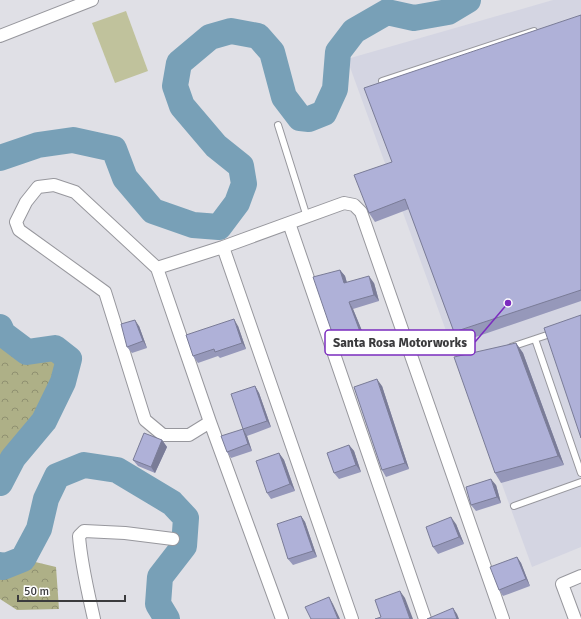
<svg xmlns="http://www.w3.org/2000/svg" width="581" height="619" viewBox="0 0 581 619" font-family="Signika,sans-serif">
<defs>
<pattern id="forest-crowns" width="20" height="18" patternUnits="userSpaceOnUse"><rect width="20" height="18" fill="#aeb087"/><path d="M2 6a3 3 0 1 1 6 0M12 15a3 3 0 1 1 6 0" fill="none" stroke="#8f9070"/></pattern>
</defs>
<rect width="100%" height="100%" fill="#e0e0e6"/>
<path fill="#d4d5e2" d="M 553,0 L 581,0 L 581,547 L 532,567 L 347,59 Z"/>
<path fill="url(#forest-crowns)" d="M 0,327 L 3,334 L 27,352 L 55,348 L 69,359 L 63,382 L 44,421 L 13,458 L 0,483 Z
M 23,559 L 56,567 L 59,609 L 17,610 L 0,599 L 0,565 L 3,567 Z"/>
<path fill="#c0c29c" d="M 126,11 L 148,71 L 115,83 L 92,23 Z"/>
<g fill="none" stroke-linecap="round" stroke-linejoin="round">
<path stroke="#78a0b7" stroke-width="26" d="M 0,158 L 38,145 L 73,140 L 114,149 L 125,178 L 153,211 L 193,225 L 219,227 L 237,203 L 244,184 L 241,166 L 216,146 L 182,106 L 175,86 L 179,63 L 210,37 L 231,31 L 258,36 L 272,52 L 284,97 L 300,118 L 309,119 L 324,113 L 335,89 L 338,52 L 354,31 L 387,12 L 414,18 L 448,12 L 468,0
M 0,327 L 3,334 L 27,352 L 55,348 L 69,359 L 63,382 L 44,421 L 13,458 L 0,483
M 0,565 L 3,567 L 23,559 L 39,529 L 46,499 L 57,476 L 84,465 L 117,470 L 172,503 L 186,518 L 184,546 L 160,577 L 158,604 L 167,619"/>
<defs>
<path id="lane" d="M 382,81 L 534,31
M 278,125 L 307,217
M 535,339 L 581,473
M 511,347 L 553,333
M 514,506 L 581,482"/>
<path id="street" d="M 0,36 L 92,0
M 289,223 L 425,619
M 223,247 L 352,619
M 157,268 L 75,192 L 54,185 L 38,187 L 26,202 L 16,222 L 19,230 L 105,292 L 145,420 L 163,435 L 189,435 L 210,422
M 94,619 C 88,592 81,564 79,536 L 84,531 L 125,533 L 173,539
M 282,619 L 210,422 L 157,268 L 223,247 L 344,203 L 354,205 L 361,212 L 503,619
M 575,619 L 562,584 L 581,576"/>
</defs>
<use href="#lane" stroke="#97979d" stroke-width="8"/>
<use href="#street" stroke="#97979d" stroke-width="14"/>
<use href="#lane" stroke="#fff" stroke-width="6"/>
<use href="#street" stroke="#fff" stroke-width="12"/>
</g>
<path fill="#9698ba" d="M 581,15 L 581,301 L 461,342 L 454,332 L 409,209 L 375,222 L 369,213 L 392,162 Z
M 340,270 L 345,276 L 347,283 L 374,283 L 379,301 L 353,309 L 367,343 L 342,353 L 337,347 Z
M 139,326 L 147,348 L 132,353 L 127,347 Z
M 238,326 L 246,349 L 220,358 L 218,356 L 198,363 L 193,356 Z
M 516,343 L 523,353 L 564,465 L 501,483 L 495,473 Z
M 255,386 L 259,393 L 271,427 L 247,436 L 252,451 L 231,458 L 227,452 L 243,429 Z
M 382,386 L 409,469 L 386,477 L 382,470 Z
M 162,440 L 167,447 L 155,473 L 138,466 L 133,460 Z
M 349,445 L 354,451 L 361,472 L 339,479 L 334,473 Z
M 279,453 L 284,460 L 295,491 L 271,499 L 267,493 Z
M 496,485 L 501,503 L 476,511 L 471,505 Z
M 301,516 L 305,522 L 317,557 L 293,565 L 288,559 Z
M 456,524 L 464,544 L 438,554 L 433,547 Z
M 517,557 L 521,563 L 530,586 L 503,596 L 499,590 Z"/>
<path fill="#7a7c97" d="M 340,270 L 345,276 L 349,290 L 344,283 Z
M 369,276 L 374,283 L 379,301 L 374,295 Z
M 349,302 L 353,309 L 367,343 L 362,337 Z
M 234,319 L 238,326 L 246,349 L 242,343 Z
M 135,320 L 139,326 L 147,348 L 143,341 Z
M 516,343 L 523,353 L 564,465 L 558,456 Z
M 377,379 L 382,386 L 409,469 L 405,463 Z
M 255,386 L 259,393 L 271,427 L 267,421 Z
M 243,429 L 247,436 L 252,451 L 248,444 Z
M 162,440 L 167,447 L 155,473 L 151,467 Z
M 349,445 L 354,451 L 361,472 L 356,465 Z
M 279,453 L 284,460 L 295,491 L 290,484 Z
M 491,479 L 496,485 L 501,503 L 497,497 Z
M 301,516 L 305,522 L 317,557 L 313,551 Z
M 451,517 L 456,524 L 464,544 L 459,537 Z
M 517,557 L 521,563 L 530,586 L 526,579 Z
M 400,591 L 405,598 L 413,619 L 410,619 Z
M 329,597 L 333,604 L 340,619 L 338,619 Z
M 453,608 L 457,614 L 459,619 L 457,619 Z"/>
<path fill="#afb1d8" stroke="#7a7c97" d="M 581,15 L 581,290 L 454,332 L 405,199 L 369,213 L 354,175 L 392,162 L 364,88 Z
M 340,270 L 344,283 L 369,276 L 374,295 L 349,302 L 362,337 L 337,347 L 313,277 Z
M 581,315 L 581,438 L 544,328 Z
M 234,319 L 242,343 L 215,352 L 214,349 L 193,356 L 186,335 Z
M 135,320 L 143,341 L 127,347 L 121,324 Z
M 516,343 L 558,456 L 495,473 L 454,357 Z
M 377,379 L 405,463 L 382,470 L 354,387 Z
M 255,386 L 267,421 L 243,429 L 231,394 Z
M 243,429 L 248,444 L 227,452 L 221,436 Z
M 144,433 L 162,440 L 151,467 L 133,460 Z
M 349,445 L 356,465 L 334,473 L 327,453 Z
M 279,453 L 290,484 L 267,493 L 256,461 Z
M 491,479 L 497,497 L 471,505 L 466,487 Z
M 301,516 L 313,551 L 288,559 L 277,524 Z
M 451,517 L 459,537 L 433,547 L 426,527 Z
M 517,557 L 526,579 L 499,590 L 490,567 Z
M 400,591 L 410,619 L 375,619 L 381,617 L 375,600 Z
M 329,597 L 338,619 L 311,619 L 305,607 Z
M 453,608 L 457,619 L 427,619 Z"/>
<path fill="none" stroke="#7b2cbf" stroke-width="1.5" d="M508 303L475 342"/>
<circle fill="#7b2cbf" stroke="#fff" stroke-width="1.5" cx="508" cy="303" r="4"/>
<rect fill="#fff" stroke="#7b2cbf" stroke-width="1.5" x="325" y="330" width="150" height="25" rx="4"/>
<g font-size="13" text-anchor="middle" font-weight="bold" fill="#3b3b3d">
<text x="400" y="347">Santa Rosa Motorworks</text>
</g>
<path d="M18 595v6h107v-6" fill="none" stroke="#3b3b3d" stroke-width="2"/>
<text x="24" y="595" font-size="12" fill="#3b3b3d" stroke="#ffffff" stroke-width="3" paint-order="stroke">50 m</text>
</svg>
